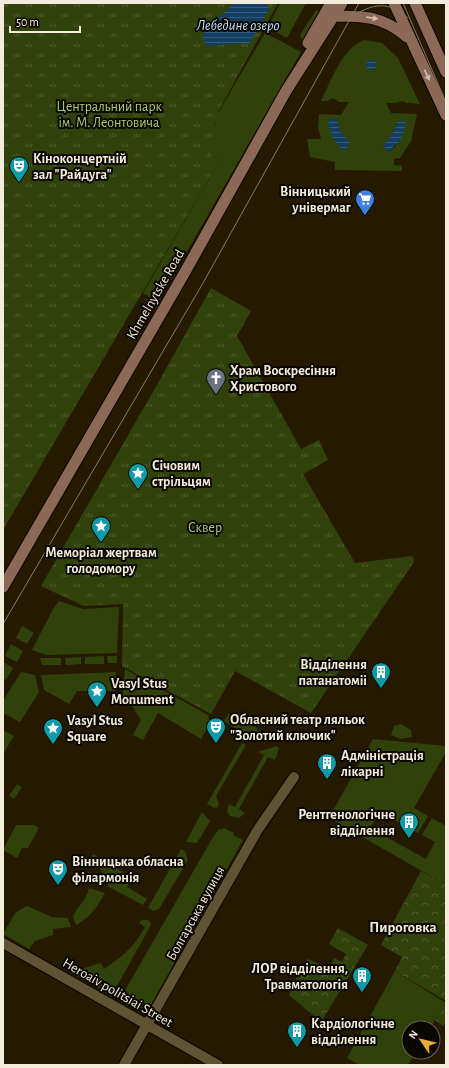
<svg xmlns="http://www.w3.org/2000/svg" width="449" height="1068" viewBox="0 0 449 1068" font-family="'Alegreya Sans',sans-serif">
<defs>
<pattern id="forest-crowns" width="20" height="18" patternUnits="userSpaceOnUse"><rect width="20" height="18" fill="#31410a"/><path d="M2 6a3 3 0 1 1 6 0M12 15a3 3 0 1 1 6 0" fill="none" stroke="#4f5d2d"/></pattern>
<pattern id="park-tufts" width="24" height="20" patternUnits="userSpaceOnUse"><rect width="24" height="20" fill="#31410a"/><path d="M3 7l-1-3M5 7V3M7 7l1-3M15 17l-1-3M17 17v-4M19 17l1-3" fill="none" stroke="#4f5d2d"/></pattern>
<pattern id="water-rules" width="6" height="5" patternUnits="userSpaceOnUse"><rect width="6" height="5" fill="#113e61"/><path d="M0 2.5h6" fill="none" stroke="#345a77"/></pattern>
</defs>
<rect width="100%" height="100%" fill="#251a00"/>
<path fill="#31410a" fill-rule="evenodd" d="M 283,3 L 306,3 L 287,38 L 267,28 L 280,4 Z
M 316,10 L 321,12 L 304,44 L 300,35 Z
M 265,33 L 301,52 L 158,302 L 143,293 L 220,160 L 211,154 L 218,113 Z
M 364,40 L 382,43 L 398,58 L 420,104 L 407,103 L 402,101 L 396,103 L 386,103 L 391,113 L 417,114 L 411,141 L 400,158 L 394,159 L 394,165 L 402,166 L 402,171 L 335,170 L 335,162 L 310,157 L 307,139 L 321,139 L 318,128 L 319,114 L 341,115 L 349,102 L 339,102 L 333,98 L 328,101 L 321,101 C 331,81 342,48 364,40 ZM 369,60 L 374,61 L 374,70 L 370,70 L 366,65 ZM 328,119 L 337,119 L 340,131 L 349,143 ZM 397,122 L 396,146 L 388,152 L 383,145 C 390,138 395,132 397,122 Z
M 59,601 L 83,609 L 119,607 L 117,653 L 47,655 L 32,650 L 53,609 Z
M 22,626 L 34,633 L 27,644 L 16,638 Z
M 11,644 L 23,651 L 17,662 L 5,656 Z
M 104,656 L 104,664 L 85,664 L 85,657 Z
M 107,656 L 117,656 L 117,663 L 108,663 Z
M 81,657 L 81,664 L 66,665 L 65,658 Z
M 40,658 L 61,658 L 61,665 L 42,665 Z
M 3,662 L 13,668 L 6,680 L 3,678 Z
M 125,669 L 208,715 L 210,723 L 201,739 L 158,713 L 143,740 L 133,735 L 141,720 L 130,703 L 122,703 Z
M 21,672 L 35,675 L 39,692 L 20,722 L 3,713 L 3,701 Z
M 116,672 L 114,691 L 77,691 L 69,704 L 44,690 L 41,675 Z
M 229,713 L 257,728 L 260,735 L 257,741 L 224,721 Z
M 401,724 L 411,730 L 412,737 L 400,739 L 391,735 L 394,726 Z
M 3,730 L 14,736 L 3,754 Z
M 373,739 L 446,746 L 446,752 L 414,808 L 428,816 L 418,833 L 380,812 L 370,828 L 426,859 L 435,842 L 422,835 L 432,818 L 446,826 L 446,877 L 443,883 L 329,818 Z
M 242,743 L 246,745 L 216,796 L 219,804 L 218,807 L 214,808 L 207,804 Z
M 277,746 L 279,749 L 275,760 L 268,757 L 239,809 L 245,813 L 239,818 L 230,816 L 227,812 L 229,804 L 235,807 L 264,755 L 258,752 Z
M 17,784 L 22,787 L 14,799 L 9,796 Z
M 202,812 L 210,821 L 197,843 L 186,842 Z
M 16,825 L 34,825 L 39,828 L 28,848 L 22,848 L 17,858 L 3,850 Z
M 224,828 L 234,833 L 233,835 L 243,840 L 148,1010 L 145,1012 L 123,1000 L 123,994 L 213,837 L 218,830 Z
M 181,849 L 185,851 L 188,860 L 159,909 L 154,911 L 148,908 Z
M 93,854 L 133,878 L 127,887 L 147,899 L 143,905 L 109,887 L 98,865 L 90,860 Z
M 89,888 L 105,893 C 97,907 91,917 76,925 L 73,917 C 77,906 87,900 89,888 Z
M 27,906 L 52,917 L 68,918 L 71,927 L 53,929 L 53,935 L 35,941 L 29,949 L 3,934 L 16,912 Z
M 142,920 L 148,920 L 151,923 L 150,927 L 113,993 L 110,995 L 73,974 L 74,971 L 101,963 L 104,969 C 122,957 135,946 145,927 L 139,923 Z
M 395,971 L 446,1003 L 430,1028 L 409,1028 L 409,1052 L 416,1052 L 408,1065 L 359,1065 L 347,1058 Z"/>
<path fill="url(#forest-crowns)" d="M 421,871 L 443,883 L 446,877 L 446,1001 L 395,971 L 402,957 L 381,945 Z
M 338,928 L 368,945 L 321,1022 L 289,995 L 291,987 L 308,959 L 329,968 L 334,958 L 342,962 L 346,954 L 329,944 Z
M 446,1003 L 446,1022 L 443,1026 L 435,1020 Z"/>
<path fill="url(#park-tufts)" d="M 3,3 L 278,3 L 218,112 L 222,115 L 215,124 L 220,128 L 213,140 L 217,142 L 211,154 L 220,160 L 3,530 Z
M 211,288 L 251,311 L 237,336 L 301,449 L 319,440 L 328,460 L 303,474 L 355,563 L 413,556 L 414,562 L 311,713 L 235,671 L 211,714 L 122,666 L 123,604 L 84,606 L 41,586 L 157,385 Z"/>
<path fill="url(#water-rules)" d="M 234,3 L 263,3 L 270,7 L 250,43 L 206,46 L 202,35 Z
M366 65a5 5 0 1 1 10 0a5 5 0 1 1-10 0Z
M 328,119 L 337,119 L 340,131 L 350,143 L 344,151 C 334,142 329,133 328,119 Z
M 406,121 L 401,140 L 388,152 L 383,145 C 390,138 395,132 397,122 Z"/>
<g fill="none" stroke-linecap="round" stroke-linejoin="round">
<defs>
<path id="minor" d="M 3,943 L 218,1065
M 124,1065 L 257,831 L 294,777"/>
<path id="secondary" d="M 394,3 L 446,115
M 415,3 L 446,72
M 333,16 C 364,16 383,16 407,37
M 308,43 L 331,3
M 3,587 L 185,272 L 286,91 L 342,3"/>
</defs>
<use href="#minor" stroke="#0e0500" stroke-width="12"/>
<use href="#secondary" stroke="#0e0500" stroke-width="13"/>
<use href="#minor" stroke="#5f5334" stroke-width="10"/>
<use href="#secondary" stroke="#8c6857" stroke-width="11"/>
<path stroke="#857b65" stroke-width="1" d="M 403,3 L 446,102
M 352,16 C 373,4 388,0 408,18
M 3,624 L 203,283 L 359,3"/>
</g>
<defs><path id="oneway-solid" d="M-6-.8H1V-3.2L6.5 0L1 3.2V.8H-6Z"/></defs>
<g fill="#cfbeac">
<use href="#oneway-solid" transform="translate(372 18) rotate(9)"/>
<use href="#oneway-solid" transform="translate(427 75) rotate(65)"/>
</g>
<defs>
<symbol id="theatre-pin" viewBox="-11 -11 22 30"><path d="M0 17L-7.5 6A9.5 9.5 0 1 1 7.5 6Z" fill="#0f9aa8" stroke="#0a0600"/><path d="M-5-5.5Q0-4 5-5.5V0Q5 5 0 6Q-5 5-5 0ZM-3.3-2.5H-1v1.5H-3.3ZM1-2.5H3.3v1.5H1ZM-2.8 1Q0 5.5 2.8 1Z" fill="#fff"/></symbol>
<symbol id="supermarket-pin" viewBox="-11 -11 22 30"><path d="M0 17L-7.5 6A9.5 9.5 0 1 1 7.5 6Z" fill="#3f7fe0" stroke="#0a0600"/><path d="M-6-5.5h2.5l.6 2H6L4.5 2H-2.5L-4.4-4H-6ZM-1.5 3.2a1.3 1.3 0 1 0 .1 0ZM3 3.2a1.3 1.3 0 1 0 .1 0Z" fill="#fff"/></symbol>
<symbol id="church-pin" viewBox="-11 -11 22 30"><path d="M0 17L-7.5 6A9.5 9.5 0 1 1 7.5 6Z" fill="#6b7280" stroke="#0a0600"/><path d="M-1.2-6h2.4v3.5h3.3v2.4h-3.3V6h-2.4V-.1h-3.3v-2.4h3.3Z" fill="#fff"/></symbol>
<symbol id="sight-pin" viewBox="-11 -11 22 30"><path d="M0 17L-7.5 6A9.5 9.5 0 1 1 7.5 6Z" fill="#0f9aa8" stroke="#0a0600"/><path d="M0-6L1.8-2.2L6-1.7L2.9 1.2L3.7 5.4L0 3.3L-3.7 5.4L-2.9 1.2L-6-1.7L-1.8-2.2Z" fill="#fff"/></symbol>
<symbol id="building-pin" viewBox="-11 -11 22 30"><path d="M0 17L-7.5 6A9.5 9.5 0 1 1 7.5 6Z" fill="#0f9aa8" stroke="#0a0600"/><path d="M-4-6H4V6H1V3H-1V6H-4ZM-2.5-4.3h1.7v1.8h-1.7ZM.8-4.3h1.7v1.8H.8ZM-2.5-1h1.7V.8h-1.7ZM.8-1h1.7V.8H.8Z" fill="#fff"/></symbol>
</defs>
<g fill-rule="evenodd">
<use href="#theatre-pin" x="8" y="155" width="22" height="30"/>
<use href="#supermarket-pin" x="354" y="188" width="22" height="30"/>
<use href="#church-pin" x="205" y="367" width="22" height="30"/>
<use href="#sight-pin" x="127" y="462" width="22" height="30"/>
<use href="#sight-pin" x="90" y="515" width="22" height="30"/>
<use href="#building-pin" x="370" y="661" width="22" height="30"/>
<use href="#sight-pin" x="86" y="680" width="22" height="30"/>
<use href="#theatre-pin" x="205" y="716" width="22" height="30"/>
<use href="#sight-pin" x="42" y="717" width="22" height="30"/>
<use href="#building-pin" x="316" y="752" width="22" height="30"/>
<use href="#building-pin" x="398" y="811" width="22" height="30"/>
<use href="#theatre-pin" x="47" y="858" width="22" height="30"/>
<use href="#building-pin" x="351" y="965" width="22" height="30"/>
<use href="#building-pin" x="286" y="1020" width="22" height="30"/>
</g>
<g text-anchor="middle" stroke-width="4" stroke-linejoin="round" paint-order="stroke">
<g font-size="14" fill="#accd6f" stroke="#0a0600">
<text x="109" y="111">Центральний парк<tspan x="109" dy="16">ім. М. Леонтовича</tspan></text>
<text x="205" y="532">Сквер</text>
</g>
<g font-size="14" font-weight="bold" fill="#f3ecda" stroke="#0a0600" text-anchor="start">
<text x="33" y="163">Кіноконцертній<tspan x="33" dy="16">зал "Райдуга"</tspan></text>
<text x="351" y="196" text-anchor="end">Вінницький<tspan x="351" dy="16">універмаг</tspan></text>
<text x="230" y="375">Храм Воскресіння<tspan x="230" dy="16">Христового</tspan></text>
<text x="152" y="470">Січовим<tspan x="152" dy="16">стрільцям</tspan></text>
<text x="101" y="557" text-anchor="middle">Меморіал жертвам<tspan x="101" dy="16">голодомору</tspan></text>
<text x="367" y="669" text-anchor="end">Відділення<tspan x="367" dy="16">патанатоміі</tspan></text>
<text x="111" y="688">Vasyl Stus<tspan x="111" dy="16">Monument</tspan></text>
<text x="230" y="724">Обласний театр ляльок<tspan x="230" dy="16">"Золотий ключик"</tspan></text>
<text x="67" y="725">Vasyl Stus<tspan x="67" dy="16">Square</tspan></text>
<text x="341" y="760">Адміністрація<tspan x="341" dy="16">лікарні</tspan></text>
<text x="395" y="819" text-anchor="end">Рентгенологічне<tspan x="395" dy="16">відділення</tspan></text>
<text x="72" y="866">Вінницька обласна<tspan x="72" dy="16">філармонія</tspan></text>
<text x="348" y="973" text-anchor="end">ЛОР відділення,<tspan x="348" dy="16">Травматологія</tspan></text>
<text x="311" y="1028">Кардіологічне<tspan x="311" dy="16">відділення</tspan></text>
</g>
<g font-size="14" fill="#f3ecda" stroke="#0a0600">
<text transform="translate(155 294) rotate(-60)" y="5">Khmelnytske Road</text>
<text transform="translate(195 913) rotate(-61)" y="5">Болгарська вулиця</text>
<text transform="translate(118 992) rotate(30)" y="5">Heroaiv politsiai Street</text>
</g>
<g font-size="15" font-style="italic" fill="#beddf9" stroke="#0a0600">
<text x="238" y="30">Лебедине озеро</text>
</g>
<g font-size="15" font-weight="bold" fill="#f3ecda" stroke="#0a0600">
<text x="403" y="932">Пироговка</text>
</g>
</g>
<rect width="449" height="1068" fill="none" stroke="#f3ecda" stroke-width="8"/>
<g transform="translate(421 1040) rotate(305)"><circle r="19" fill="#0a0600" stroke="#676257"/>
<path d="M0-3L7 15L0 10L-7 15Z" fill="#e7ac37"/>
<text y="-6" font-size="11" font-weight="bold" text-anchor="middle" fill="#f3ecda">N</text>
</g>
<path d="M10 26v6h70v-6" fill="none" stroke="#f3ecda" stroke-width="2"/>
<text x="16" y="26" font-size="12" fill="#f3ecda" stroke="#0a0600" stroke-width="3" paint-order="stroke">50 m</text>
</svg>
